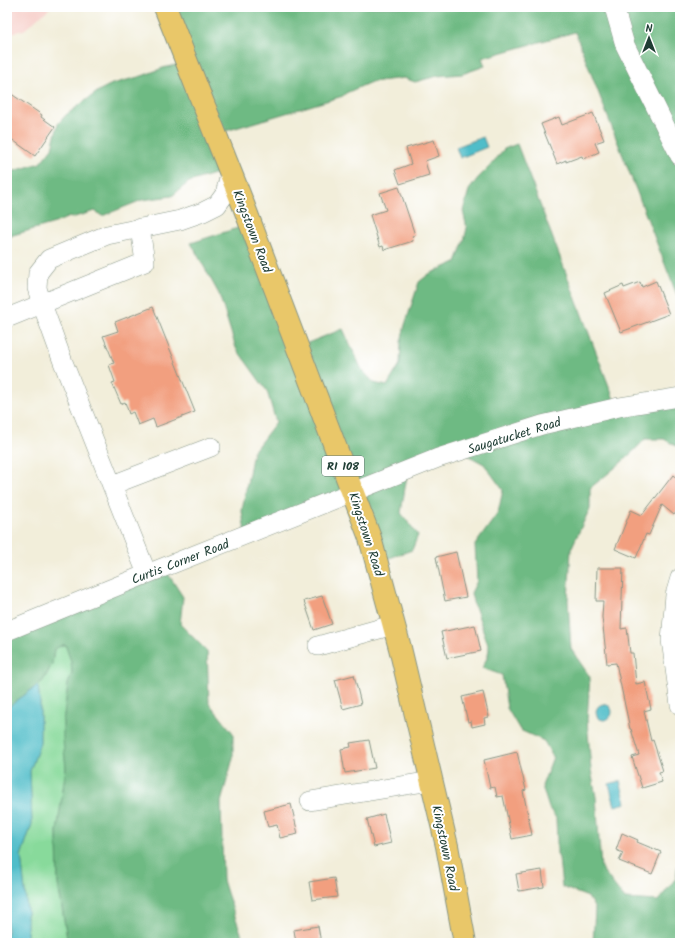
<svg xmlns="http://www.w3.org/2000/svg" width="687" height="950" viewBox="0 0 687 950" font-family="Kalam,sans-serif">
<rect width="100%" height="100%" fill="#fff"/>
<filter id="ink" filterUnits="userSpaceOnUse"><feTurbulence type="fractalNoise" baseFrequency=".025" numOctaves="2"/><feDisplacementMap in="SourceGraphic" scale="8" xChannelSelector="R" yChannelSelector="G"/><feConvolveMatrix kernelMatrix="1 2 1 2 8 2 1 2 1" color-interpolation-filters="sRGB"/></filter>
<filter id="wash" filterUnits="userSpaceOnUse"><feTurbulence type="fractalNoise" baseFrequency=".012" numOctaves="4" result="noise"/><feDisplacementMap in="SourceGraphic" scale="16" xChannelSelector="R" yChannelSelector="G"/><feGaussianBlur stdDeviation="0.9" result="paint"/><feColorMatrix in="noise" values="0 0 0 0 0 0 0 0 0 0 0 0 0 0 0 0 0 1.4 0 .05"/><feComposite in="paint" operator="in"/></filter>
<g filter="url(#wash)">
<rect width="100%" height="100%" fill="#f2eeda"/>
<path fill="#f7d0cb" d="M 7,7 L 51,7 L 24,30 L 7,34 Z"/>
<path fill="#88da9b" stroke="#548c68" d="M 65,644 L 71,661 L 72,673 L 68,684 L 63,723 L 66,768 L 57,832 L 58,884 L 68,943 L 27,943 L 27,909 L 21,856 L 32,824 L 30,771 L 40,743 L 40,703 L 38,685 C 49,676 52,663 54,649 Z"/>
<path fill="#6eba83" stroke="#467c5c" d="M 168,7 L 680,7 L 680,303 L 575,32 L 482,58 L 485,66 L 462,74 L 437,76 L 415,82 L 404,78 L 371,82 L 346,93 L 343,96 L 219,133 L 229,169 L 189,182 L 172,196 L 142,200 L 102,216 L 95,211 L 71,218 L 69,217 L 55,223 L 13,235 L 7,239 L 7,171 L 11,172 L 40,163 L 52,148 L 58,124 L 66,115 L 100,90 L 112,84 L 142,76 L 163,68 L 187,62 Z
M 517,144 L 615,402 L 680,390 L 680,446 L 676,446 L 664,439 L 645,439 C 629,457 609,473 590,488 L 590,508 L 571,549 L 568,600 L 571,649 L 590,677 L 587,719 L 591,770 L 596,797 L 601,868 L 625,899 L 658,901 L 676,878 L 680,847 L 680,943 L 593,943 L 595,909 L 588,897 L 562,887 L 559,858 L 557,854 L 557,840 L 556,818 L 549,808 L 542,786 L 553,757 L 544,741 L 520,730 L 507,708 L 502,675 L 482,668 L 488,656 L 489,648 L 476,609 L 474,606 L 471,593 L 477,581 L 475,545 L 498,513 L 503,490 L 484,464 L 458,450 L 408,469 L 401,513 L 418,535 L 412,550 L 381,561 L 356,497 L 245,531 L 242,511 L 253,452 L 276,422 L 267,391 L 236,348 L 219,294 L 191,243 L 250,224 L 300,346 L 343,329 L 362,370 L 374,383 L 387,386 L 400,364 L 401,342 L 405,325 L 419,282 L 429,274 L 456,262 L 464,241 L 467,228 L 463,211 L 469,190 L 478,178 L 490,166 L 504,149 Z
M 165,569 L 183,597 L 180,624 L 207,651 L 209,703 L 233,733 L 233,758 L 221,802 L 223,880 L 227,893 L 242,936 L 241,943 L 68,943 L 58,884 L 57,832 L 66,768 L 63,740 L 63,723 L 68,684 L 72,673 L 71,661 L 65,644 L 54,649 L 52,664 L 43,681 L 7,708 L 7,628 Z"/>
<path fill="#50bdc9" stroke="#387d7e" d="M 483,137 L 487,147 L 460,158 L 456,147 Z
M 38,685 L 40,703 L 40,743 L 30,771 L 32,824 L 21,856 L 27,909 L 27,943 L 7,943 L 7,708 Z
M596 712a8 8 0 1 1 16 0a8 8 0 1 1-16 0Z
M 620,781 L 626,803 L 615,806 L 609,784 Z"/>
<g id="blocks">
<path fill="#f29f7f" d="M 7,91 L 42,115 L 41,117 L 55,127 L 35,156 L 7,136 Z
M 593,113 L 604,140 L 595,143 L 599,152 L 583,159 L 582,156 L 566,162 L 566,160 L 557,164 L 541,124 L 559,117 L 562,125 Z
M 434,140 L 439,156 L 425,161 L 429,175 L 400,184 L 395,170 L 411,164 L 406,148 Z
M 399,187 L 415,235 L 412,236 L 413,241 L 384,250 L 383,246 L 380,247 L 370,215 L 386,210 L 380,193 Z
M 656,281 L 669,314 L 621,332 L 605,293 L 623,285 L 624,288 L 640,282 L 642,287 Z
M 153,307 L 195,412 L 156,427 L 153,419 L 138,425 L 133,412 L 129,414 L 125,402 L 121,404 L 112,383 L 115,382 L 109,365 L 114,363 L 103,336 L 118,331 L 115,322 Z
M 673,475 L 680,481 L 680,507 L 674,515 L 662,505 L 649,535 L 646,534 L 636,558 L 615,549 L 631,510 L 642,515 Z
M 456,552 L 466,597 L 445,601 L 436,557 Z
M 597,568 L 623,568 L 621,629 L 627,628 L 630,653 L 633,653 L 636,684 L 645,682 L 651,709 L 644,711 L 651,741 L 653,740 L 663,771 L 659,772 L 662,782 L 642,788 L 632,757 L 639,755 L 631,729 L 630,729 L 616,663 L 607,664 L 602,617 L 603,601 L 596,601 Z
M 322,596 L 332,624 L 314,630 L 304,601 Z
M 475,625 L 481,651 L 447,658 L 441,632 Z
M 354,675 L 361,704 L 343,709 L 335,680 Z
M 483,692 L 489,717 L 484,718 L 485,724 L 472,727 L 471,721 L 468,722 L 462,697 Z
M 369,740 L 375,768 L 345,773 L 341,749 L 351,747 L 350,743 Z
M 517,752 L 526,790 L 523,791 L 532,835 L 512,839 L 503,796 L 497,797 L 495,787 L 490,788 L 484,760 Z
M 291,804 L 298,834 L 280,838 L 277,825 L 268,827 L 264,811 Z
M 384,814 L 391,843 L 374,847 L 367,819 Z
M 622,833 L 638,840 L 637,842 L 661,852 L 652,874 L 619,861 L 623,853 L 616,850 Z
M 542,870 L 544,887 L 519,891 L 516,874 Z
M 334,878 L 337,897 L 312,900 L 309,882 Z
M 318,926 L 321,943 L 296,943 L 294,930 Z"/>
</g>
</g>
<g filter="url(#ink)">
<use href="#blocks" fill-opacity="0" stroke="#889687" stroke-width="1"/>
<g fill="none" stroke-linecap="round" stroke-linejoin="round">
<defs>
<path id="minor" d="M 614,7 L 625,45 L 680,156
M 7,318 L 145,262 L 140,228
M 112,485 L 211,447
M 147,574 L 63,362 L 42,304 L 37,288 L 38,273 L 49,259 L 107,235 L 180,220 L 203,212 L 217,205 L 225,194 L 230,174
M 680,578 L 675,595 L 671,640 L 680,705
M 7,631 L 147,574 L 438,458 L 542,425 L 619,407 L 680,397
M 318,646 L 393,625
M 310,801 L 431,781"/>
<path id="major" d="M 165,7 L 243,204 L 370,538 L 400,648 L 447,846 L 465,943"/>
</defs>
<use href="#minor" stroke="#889687" stroke-width="20"/>
<use href="#major" stroke="#889687" stroke-width="24"/>
<use href="#minor" stroke="#fff" stroke-width="19"/>
<use href="#major" stroke="#e9c769" stroke-width="22"/>
</g>
</g>
<g text-anchor="middle" stroke-width="4" stroke-linejoin="round" paint-order="stroke">
<rect fill="#fff" stroke="#627771" stroke-width="1" x="322" y="456" width="42" height="20" rx="3"/>
<g font-size="12" font-weight="bold" fill="#1f3d34">
<text x="343" y="470">RI 108</text>
</g>
<g font-size="13" fill="#1f3d34" stroke="#fff">
<text transform="translate(253 231) rotate(69)" y="5">Kingstown Road</text>
<text transform="translate(514 435) rotate(-17)" y="5">Saugatucket Road</text>
<text transform="translate(367 534) rotate(72)" y="5">Kingstown Road</text>
<text transform="translate(180 561) rotate(-21)" y="5">Curtis Corner Road</text>
<text transform="translate(446 848) rotate(78)" y="5">Kingstown Road</text>
</g>
</g>
<rect width="687" height="950" fill="none" stroke="#fff" stroke-width="24"/>
<g transform="translate(649 38)" stroke="#ffffff" stroke-width="3" paint-order="stroke">
<path d="M0-3L7 15L0 10L-7 15Z" fill="#1f3d34"/>
<text y="-6" font-size="11" font-weight="bold" text-anchor="middle" fill="#1f3d34">N</text>
</g>
</svg>
